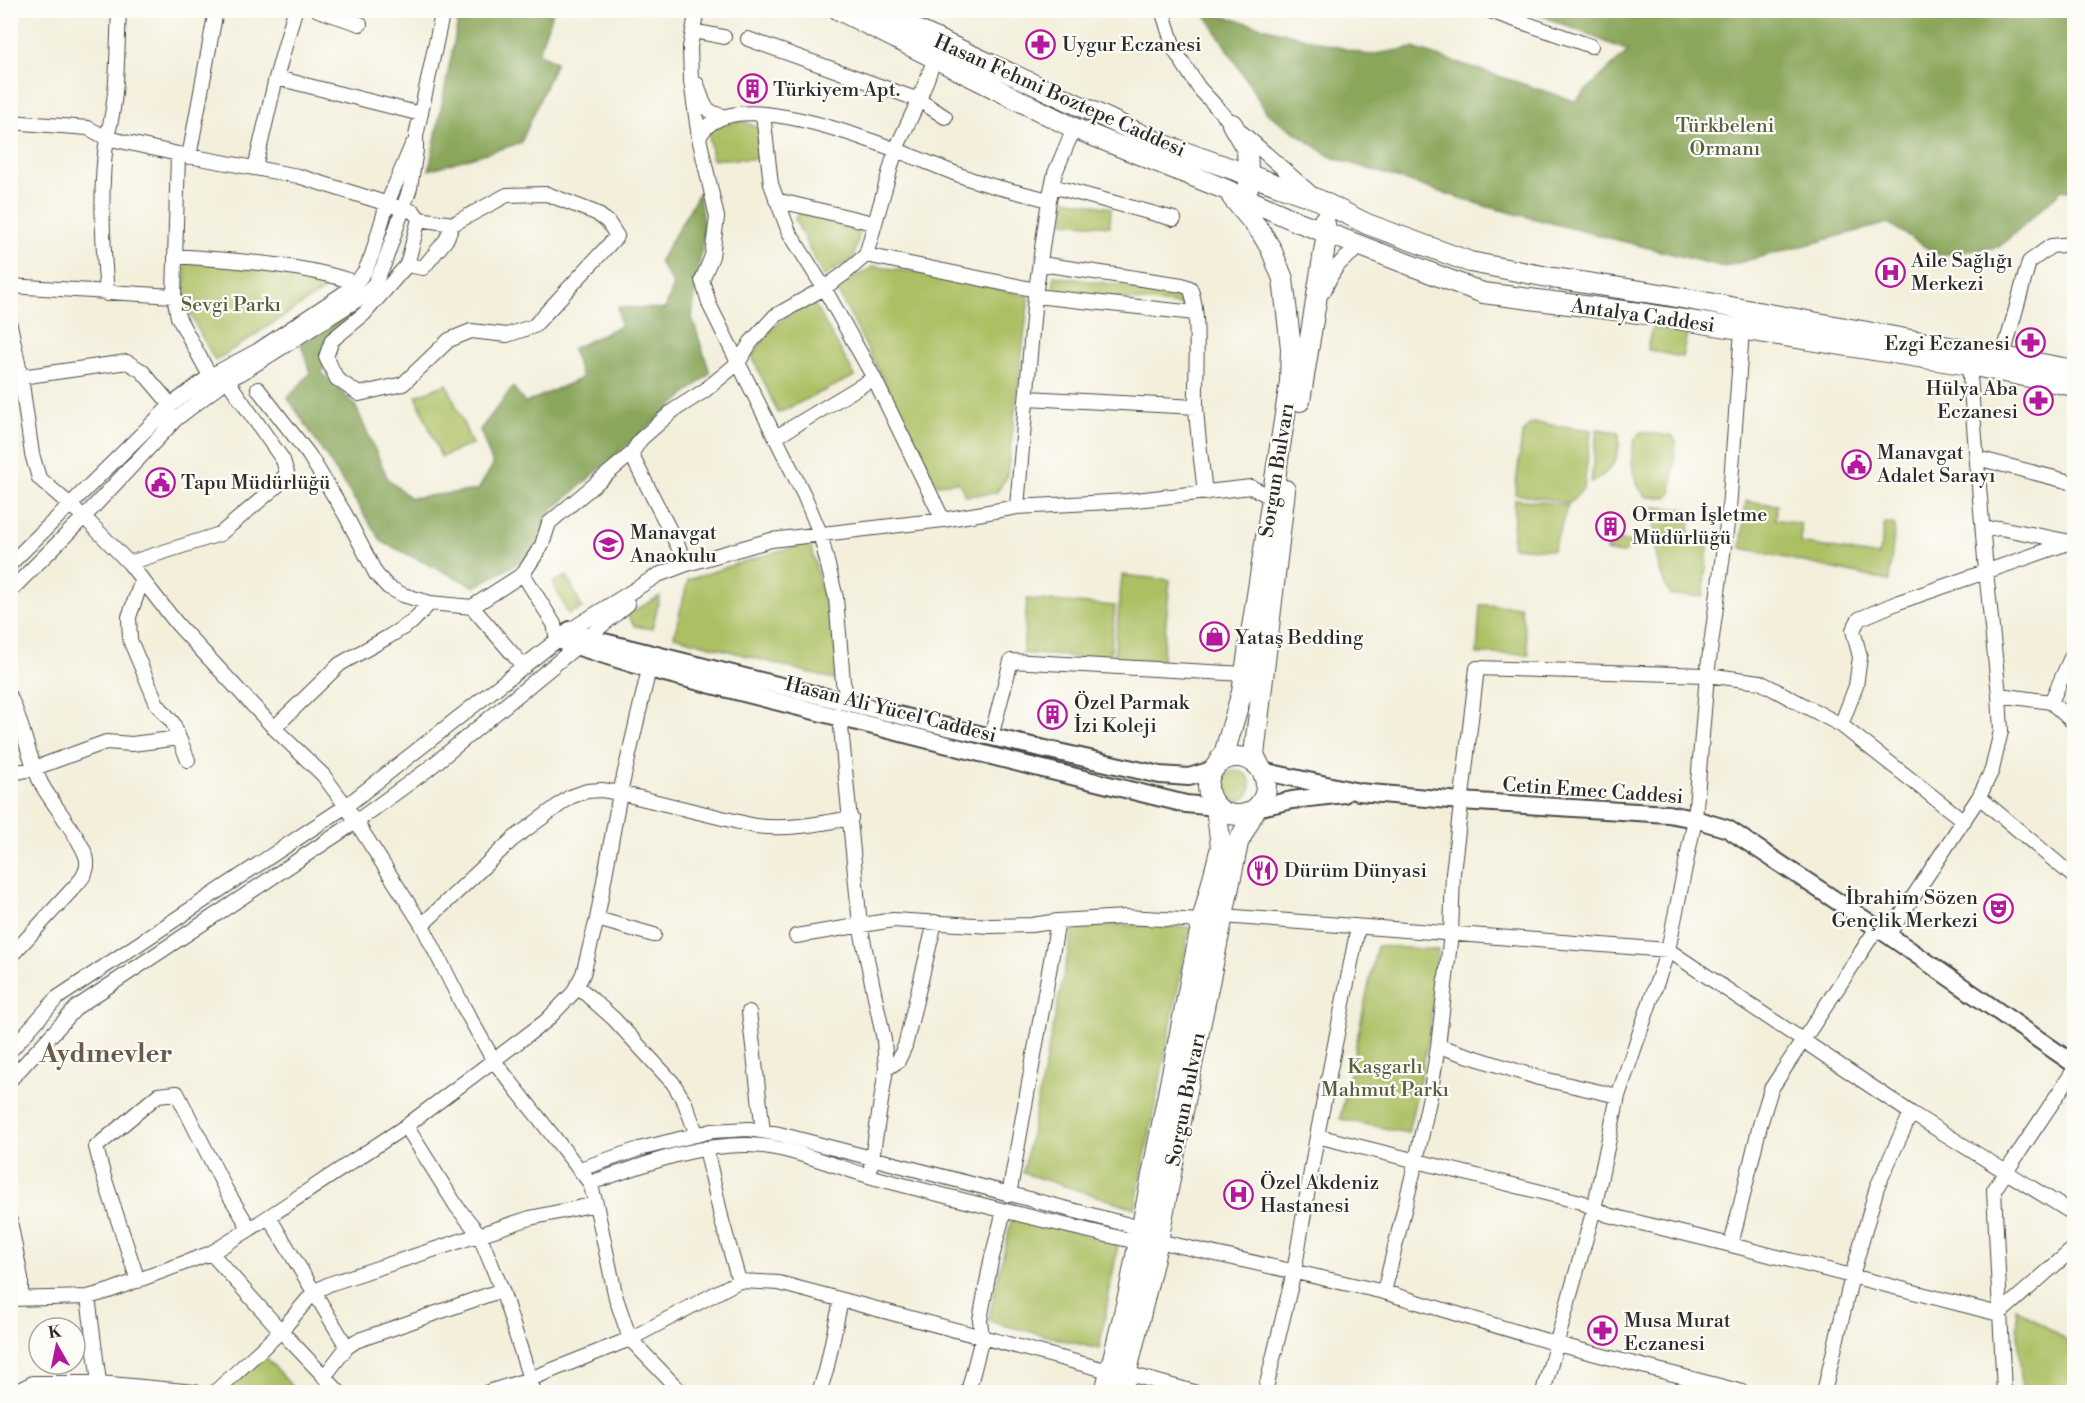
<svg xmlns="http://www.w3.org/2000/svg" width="2085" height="1403" viewBox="0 0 2085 1403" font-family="'Libre Bodoni',serif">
<rect width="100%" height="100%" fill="#fdfcf7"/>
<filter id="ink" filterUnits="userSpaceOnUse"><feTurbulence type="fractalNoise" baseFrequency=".0167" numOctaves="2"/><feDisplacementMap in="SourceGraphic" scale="12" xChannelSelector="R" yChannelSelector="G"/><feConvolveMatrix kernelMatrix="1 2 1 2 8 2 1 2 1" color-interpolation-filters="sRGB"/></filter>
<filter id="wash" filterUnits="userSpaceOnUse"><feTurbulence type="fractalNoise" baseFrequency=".008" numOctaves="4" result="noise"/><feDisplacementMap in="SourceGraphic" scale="24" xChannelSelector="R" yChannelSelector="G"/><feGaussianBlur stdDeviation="1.35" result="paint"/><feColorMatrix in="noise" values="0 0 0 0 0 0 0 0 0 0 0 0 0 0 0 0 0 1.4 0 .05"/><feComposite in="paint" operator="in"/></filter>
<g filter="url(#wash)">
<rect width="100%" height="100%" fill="#f3efdb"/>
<path fill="#acc064" stroke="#6c7648" stroke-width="1.5" d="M 742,121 L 759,128 L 762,159 L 712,159 L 709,135 L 711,127 Z
M 1066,199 L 1111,208 L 1110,226 L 1064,222 Z
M 806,212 L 862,224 L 853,259 L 823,277 L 795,219 L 799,213 Z
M 186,260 L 260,268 L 338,281 L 215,361 L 184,303 Z
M 874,266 L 939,276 L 1029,296 L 1007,477 L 996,493 L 965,496 L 959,482 L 937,484 L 836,288 Z
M 1054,276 L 1180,294 L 1188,296 L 1190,306 L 1053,292 Z
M 812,300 L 855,376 L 778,413 L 752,356 L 775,325 Z
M 1652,328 L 1687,334 L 1682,357 L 1648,350 L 1648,344 Z
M 447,384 L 472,444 L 441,457 L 416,396 Z
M 1536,423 L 1591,430 L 1584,488 L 1570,503 L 1515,494 L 1522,435 L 1530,424 Z
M 1597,429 L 1619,432 C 1621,457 1613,471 1591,483 Z
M 1641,432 L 1672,436 L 1676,441 L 1671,494 L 1668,497 L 1647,497 C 1632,486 1625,444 1641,432 Z
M 1515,499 L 1568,505 L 1553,550 L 1512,547 Z
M 1746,501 L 1777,505 L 1775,519 L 1801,524 L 1801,543 L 1879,556 L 1885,523 L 1895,525 L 1889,581 L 1741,548 Z
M 1654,507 L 1690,510 L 1689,543 L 1708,547 L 1703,597 L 1670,595 C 1655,567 1653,538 1654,507 Z
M 1608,539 L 1634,542 C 1627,555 1620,555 1606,551 Z
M 810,542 L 843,682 L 674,636 L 688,580 L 736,564 Z
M 1122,575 L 1170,580 L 1162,663 L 1114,658 Z
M 567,576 L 582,608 L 568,614 L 553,582 Z
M 660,596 L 652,629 L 635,626 L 627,615 Z
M 1027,599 L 1115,606 L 1110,660 L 1023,653 Z
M 1480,605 L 1520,606 L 1529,654 L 1477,654 Z
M1221 786a15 15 0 1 1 30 0a15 15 0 1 1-30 0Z
M 1074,924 L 1190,927 L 1135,1208 L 1023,1173 Z
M 1377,946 L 1438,950 L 1429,1037 L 1408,1133 L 1340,1119 Z
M 1013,1213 L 1118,1245 L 1099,1349 L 988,1321 Z
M 2016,1308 L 2074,1345 L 2074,1392 L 2022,1392 Z
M 264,1355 L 297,1392 L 225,1392 Z"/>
<path fill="#89a65a" stroke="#5a6842" stroke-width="1.5" d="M 460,11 L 553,11 L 538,53 L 556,62 L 521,143 L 429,170 Z
M 1203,11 L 1368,55 L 1413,48 L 1575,101 L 1628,51 L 1535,13 L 1534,11 L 2074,11 L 2074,192 L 2062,190 L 1999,247 L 1938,255 L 1888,223 L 1723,267 L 1485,206 L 1331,157 L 1267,113 Z
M 699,193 L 704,230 L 692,317 L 710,373 L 548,514 L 535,553 L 475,587 L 382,542 L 288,398 L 310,373 L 301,344 L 357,309 L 322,373 L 355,405 L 388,479 L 410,498 L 478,490 L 493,465 L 480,430 L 513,387 L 525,403 L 582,378 L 572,349 L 620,326 L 618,307 L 665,309 L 674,285 L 659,262 Z"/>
</g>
<g filter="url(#ink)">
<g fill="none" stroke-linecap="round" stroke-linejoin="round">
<defs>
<path id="minor" d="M 318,10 L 360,24
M 697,10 L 690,47 L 691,81 L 699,138
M 1162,10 L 1175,51 L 1199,88 L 1232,124 L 1313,195
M 1487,10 L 1591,46
M 693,31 L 724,37
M 748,39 L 919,100 L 945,117
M 277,78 L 421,114
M 697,84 C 704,103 702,111 723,116
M 763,114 L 771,184 L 789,232 L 824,288 L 874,378 L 943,520
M 10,122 L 88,128 L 107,138 L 178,154 L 298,176 L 414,212 L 419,219 L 453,224 L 507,195 L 547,194 L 596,213 L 608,222 L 617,236 L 534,326 L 507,335 L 471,331 L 449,340 L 403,384 L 359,394 L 337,379 L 326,357 L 332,340 L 364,314 L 407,265 L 419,219
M 178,154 L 174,296 L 178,317 L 210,376
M 189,157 L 216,10
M 255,168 L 276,78 L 295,10
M 1052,186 L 1174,219
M 776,200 L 873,223
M 866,255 L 1036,290
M 175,256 C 230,260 304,264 356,283
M 1041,264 L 1182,285 L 1190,288 C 1201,311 1195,377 1196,405 C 1197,434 1202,464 1205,493
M 407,265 L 423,268 L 446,240 L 453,224
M 10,286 L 174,296
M 1324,291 C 1334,266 1340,261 1362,246
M 107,294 C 103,244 99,188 107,138 C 108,132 110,126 111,120 C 118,85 117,47 119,10
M 1035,296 L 1195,313
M 10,325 L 21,377 L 32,454 L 39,478 L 84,517 L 129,563 L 220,534 L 277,486 L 287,473 L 283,460 L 227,380
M 2003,356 L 2029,262 L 2051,246 L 2074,244
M 21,377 L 127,362 L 142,371 L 171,405
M 258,389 L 309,455 L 345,514 L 376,574 L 388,587 L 403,595 L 430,603 L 472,607 L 524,667
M 1027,398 L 1196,407
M 776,437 L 874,378
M 1977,458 L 2074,483
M 1017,507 L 1035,296 L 1049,200 L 1055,173 L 1074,128
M 1984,530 L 2000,528 L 2071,542
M 129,563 L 178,625 L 274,728 L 323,775 L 346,806 L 422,925 L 463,1006 L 494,1061 L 590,1183 L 596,1204 L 616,1298 L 630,1339 L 681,1392
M 10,564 L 171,405 L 210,376 L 257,351 L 353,287 L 365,271 L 372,255 L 387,204 L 412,145
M 687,564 L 631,454 L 641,439 L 674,410 L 704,391 L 738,363 L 751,342 L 775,316 L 824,288 L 844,274 L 866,255 L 896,149 L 919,100 L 935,58
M 523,574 L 542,545 L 549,523 L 631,454
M 10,591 L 84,517 L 176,419 L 227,380 L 240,374 L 362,297 L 375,283 L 384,264 L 410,188 L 416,150 L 416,136 L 443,10
M 472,607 L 523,574 L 554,624 L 557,640
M 649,669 L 620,793 L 597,919 L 654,935
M 1999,695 L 2051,702 L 2074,723
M 10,697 C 24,725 27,757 42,785 C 51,802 86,845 87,861 C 88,870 84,876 79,882 L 10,957
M 849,702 L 843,682 L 836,598 L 820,533 L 804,495 L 710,306 L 702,280 L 712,256 L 717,217 L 699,138 C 729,70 921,162 970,179 C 996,188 1023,193 1049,200
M 2051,702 L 2074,651
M 840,717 L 860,925 L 884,1040 L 886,1069 L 871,1165
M 1841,725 L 1856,686 L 1860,657 L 1853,630 L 1859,619 L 1899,602 L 2071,542 L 2074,543
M 274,728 L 340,664 L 388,637 L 412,622 L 430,603
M 991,737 L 1011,661 L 1245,674
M 179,738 L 188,760
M 10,774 L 35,768 L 106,742 L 132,744 L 179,738 L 173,723 L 157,704 L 130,640 L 129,617 L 142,580
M 1979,797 L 2074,877
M 1222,916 L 1668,950 L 1911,1113 L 2074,1214
M 422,925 L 513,839 L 570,797 L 587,791 L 602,790 L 620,793 L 755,826 C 788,830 818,824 851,818
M 1888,935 L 1979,797 L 1992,770 L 2001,731 L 1999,695 L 1986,571 L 1969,365
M 796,936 L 893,920 L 991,926 L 1032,925 L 1058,921 L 1125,917 L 1202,921
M 577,986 L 614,1019 L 673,1083 L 685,1103 L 697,1135
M 749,1012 L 763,1131
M 1438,1046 L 1539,1078 L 1618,1096
M 10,1051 L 57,998 L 346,806 L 570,630 L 658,575 L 687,564 L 771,540 L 943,520 L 1017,507 L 1127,501 L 1251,487 L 1271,497
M 886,1069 L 898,1061 L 905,1046 L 935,922
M 10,1080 L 77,1007 L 357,821 L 427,770 L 628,604
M 406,1126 L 457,1207 L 479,1234 L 502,1290 L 534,1392
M 1317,1136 L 1581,1202 L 1608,1215 L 1731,1245 L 1999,1314 L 2074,1248
M 706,1148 L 722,1221 L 739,1281
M 580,1169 L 639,1149 L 712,1131 L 749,1129 L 779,1134 L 1141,1228
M 590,1183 C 641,1166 694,1144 749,1145 C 789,1146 833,1166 872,1177 C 960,1200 1049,1222 1138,1242
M 1009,1195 L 1058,921
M 269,1217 L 347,1347
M 10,1221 L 21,1278 L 21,1299
M 1158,1241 L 1384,1292 L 1557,1344 L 1743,1392
M 1731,1245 L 1760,1125 L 1771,1089 L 1877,928
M 211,1253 L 281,1331 L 339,1392
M 138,1281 L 103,1174 L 96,1147 L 158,1095 L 177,1093 L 226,1190 L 250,1229
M 1384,1292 L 1416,1161 L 1430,1096 L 1438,1046 L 1451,934 L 1453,873 L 1477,668 L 1707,675 L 1760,682 L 1841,725 L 1964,821
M 88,1297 L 100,1390
M 10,1299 L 88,1297 L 109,1291 L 211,1253 L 250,1229 L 406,1126 L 546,1021 L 573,993 L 583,974 L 597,919
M 1126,1373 L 1194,1392
M 324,1377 L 347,1347 L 356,1341 L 502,1290
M 15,1392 L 33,1383 L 100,1383 L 195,1392
M 215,1392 L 281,1331 L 314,1292 L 329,1284 L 530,1218 L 596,1204
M 488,1392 L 530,1379 L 630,1339 L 739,1281 L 779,1283 L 1109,1371
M 819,1392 L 826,1371 L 841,1300
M 968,1392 L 982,1338 L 980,1320 L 991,1261 L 1004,1211
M 1265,1392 L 1294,1272 L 1317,1136 L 1358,927
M 1543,1392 L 1594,1209 L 1618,1096 L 1668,950 L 1695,819 L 1707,675 L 1729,509 L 1742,330
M 1824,1392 L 1852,1276 L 1877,1187 L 1911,1113
M 2004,1392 L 1994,1190 L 2074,1070"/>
<path id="tertiary" d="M 570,630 L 600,641 L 930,723 L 1160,775 L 1189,777 L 1212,770
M 557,640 L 649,669 L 1035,767 L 1186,804 L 1216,807
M 1262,771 L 1359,792 L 1461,801 L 1668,814 L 1695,819 L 1728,829 L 1888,935 L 2074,1064
M 1256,808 L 1292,800 L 1344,794"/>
<path id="secondary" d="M 839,10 L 1074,128 L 1227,190 L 1296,221 L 1483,293 L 1639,313 L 1969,365 L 2074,386
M 874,10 L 1162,144 L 1319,200 L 1367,224 L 1470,262 L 1553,278 L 1660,294 L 2074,370
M 1232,124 L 1247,150 L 1249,186
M 1300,401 L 1327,233 L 1324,220
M1208 786a29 29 0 1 1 58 0a29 29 0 1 1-58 0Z
M 1218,763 L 1225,751 L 1242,692 L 1290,382 L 1291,348 L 1283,279 L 1271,249 L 1261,232 L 1232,197
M 1262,771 L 1254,755 L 1285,490
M 1105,1392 L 1129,1292 L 1202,921 L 1221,847 L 1216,807
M 1122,1392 L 1158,1241 L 1190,1075 L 1238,843 L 1256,808"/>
</defs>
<use href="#minor" stroke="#494845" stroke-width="16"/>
<use href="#tertiary" stroke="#494845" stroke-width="20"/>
<use href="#secondary" stroke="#494845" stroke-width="22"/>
<use href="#minor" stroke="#fff" stroke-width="14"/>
<use href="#tertiary" stroke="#fff" stroke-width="16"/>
<use href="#secondary" stroke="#fff" stroke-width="20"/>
</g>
</g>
<defs>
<symbol id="pharmacy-ring" viewBox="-11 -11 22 22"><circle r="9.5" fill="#fdfcf7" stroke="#b5179e" stroke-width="1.5"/><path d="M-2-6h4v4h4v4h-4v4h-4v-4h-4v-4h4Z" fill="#b5179e"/></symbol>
<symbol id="building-ring" viewBox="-11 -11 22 22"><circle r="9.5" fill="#fdfcf7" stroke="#b5179e" stroke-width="1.5"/><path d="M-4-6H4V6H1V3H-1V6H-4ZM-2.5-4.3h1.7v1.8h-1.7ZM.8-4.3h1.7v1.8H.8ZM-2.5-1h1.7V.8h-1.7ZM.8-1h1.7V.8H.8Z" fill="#b5179e"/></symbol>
<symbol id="hospital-ring" viewBox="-11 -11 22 22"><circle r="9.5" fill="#fdfcf7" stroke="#b5179e" stroke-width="1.5"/><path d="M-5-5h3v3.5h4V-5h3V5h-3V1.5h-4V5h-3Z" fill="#b5179e"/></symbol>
<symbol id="civic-ring" viewBox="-11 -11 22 22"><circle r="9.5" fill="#fdfcf7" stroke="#b5179e" stroke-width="1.5"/><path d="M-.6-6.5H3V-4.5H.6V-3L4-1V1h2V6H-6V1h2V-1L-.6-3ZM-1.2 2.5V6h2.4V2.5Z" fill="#b5179e"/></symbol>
<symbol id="school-ring" viewBox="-11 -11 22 22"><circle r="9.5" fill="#fdfcf7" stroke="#b5179e" stroke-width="1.5"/><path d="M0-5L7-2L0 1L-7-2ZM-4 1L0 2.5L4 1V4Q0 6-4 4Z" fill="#b5179e"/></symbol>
<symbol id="shop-ring" viewBox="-11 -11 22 22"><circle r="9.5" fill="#fdfcf7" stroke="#b5179e" stroke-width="1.5"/><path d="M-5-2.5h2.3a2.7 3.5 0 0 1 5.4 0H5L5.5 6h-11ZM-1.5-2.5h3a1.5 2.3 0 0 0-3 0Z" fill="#b5179e"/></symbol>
<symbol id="restaurant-ring" viewBox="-11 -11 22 22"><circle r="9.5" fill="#fdfcf7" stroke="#b5179e" stroke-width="1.5"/><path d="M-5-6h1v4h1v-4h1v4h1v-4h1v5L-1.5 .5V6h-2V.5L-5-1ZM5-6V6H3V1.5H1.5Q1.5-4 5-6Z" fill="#b5179e"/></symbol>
<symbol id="theatre-ring" viewBox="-11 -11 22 22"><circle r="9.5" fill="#fdfcf7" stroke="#b5179e" stroke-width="1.5"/><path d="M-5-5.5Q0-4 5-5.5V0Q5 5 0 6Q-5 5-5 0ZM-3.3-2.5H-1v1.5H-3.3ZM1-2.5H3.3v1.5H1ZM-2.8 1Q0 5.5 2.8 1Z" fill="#b5179e"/></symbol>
</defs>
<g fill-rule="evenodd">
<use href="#pharmacy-ring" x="1024" y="28" width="33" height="33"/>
<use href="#building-ring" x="736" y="72" width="33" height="33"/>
<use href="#hospital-ring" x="1874" y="256" width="33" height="33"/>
<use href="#pharmacy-ring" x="2014" y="326" width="33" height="33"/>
<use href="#pharmacy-ring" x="2022" y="384" width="33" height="33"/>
<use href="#civic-ring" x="1840" y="448" width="33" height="33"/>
<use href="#civic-ring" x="144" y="466" width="33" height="33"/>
<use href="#building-ring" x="1594" y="510" width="33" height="33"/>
<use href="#school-ring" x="592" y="528" width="33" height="33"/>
<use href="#shop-ring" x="1198" y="620" width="33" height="33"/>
<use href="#building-ring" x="1036" y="698" width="33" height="33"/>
<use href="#restaurant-ring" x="1246" y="854" width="33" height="33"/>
<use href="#theatre-ring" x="1982" y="892" width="33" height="33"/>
<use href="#hospital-ring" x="1222" y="1178" width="33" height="33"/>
<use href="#pharmacy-ring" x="1586" y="1314" width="33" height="33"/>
</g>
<g text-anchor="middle" stroke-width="4.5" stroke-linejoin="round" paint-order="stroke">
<g font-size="20" fill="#2b2b2b" stroke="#fdfcf7" text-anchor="start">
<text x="1062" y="51">Uygur Eczanesi</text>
<text x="773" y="96">Türkiyem Apt.</text>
<text x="1911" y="267">Aile Sağlığı<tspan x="1911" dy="23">Merkezi</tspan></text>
<text x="2010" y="350" text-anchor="end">Ezgi Eczanesi</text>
<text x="2018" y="395" text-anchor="end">Hülya Aba<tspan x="2018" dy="23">Eczanesi</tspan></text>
<text x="1877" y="459">Manavgat<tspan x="1877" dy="23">Adalet Sarayı</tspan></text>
<text x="181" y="489">Tapu Müdürlüğü</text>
<text x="1632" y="521">Orman İşletme<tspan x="1632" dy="23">Müdürlüğü</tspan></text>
<text x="630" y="539">Manavgat<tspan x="630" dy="23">Anaokulu</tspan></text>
<text x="1235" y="644">Yataş Bedding</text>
<text x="1074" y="709">Özel Parmak<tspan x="1074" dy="23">İzi Koleji</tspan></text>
<text x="1284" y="877">Dürüm Dünyasi</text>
<text x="1978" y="904" text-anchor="end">İbrahim Sözen<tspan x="1978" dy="23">Gençlik Merkezi</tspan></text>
<text x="1260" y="1189">Özel Akdeniz<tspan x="1260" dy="23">Hastanesi</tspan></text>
<text x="1624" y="1327">Musa Murat<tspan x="1624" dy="23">Eczanesi</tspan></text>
</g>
<g font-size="20" fill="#2b2b2b" stroke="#fdfcf7">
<text transform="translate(1060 95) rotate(24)" y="7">Hasan Fehmi Boztepe Caddesi</text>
<text transform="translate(1643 315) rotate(8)" y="7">Antalya Caddesi</text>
<text transform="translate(1276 470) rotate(-81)" y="7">Sorgun Bulvarı</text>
<text transform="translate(891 709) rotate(14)" y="7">Hasan Ali Yücel Caddesi</text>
<text transform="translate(1593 790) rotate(4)" y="7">Cetin Emec Caddesi</text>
<text transform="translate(1185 1099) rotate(-79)" y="7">Sorgun Bulvarı</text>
</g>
<g font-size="20" fill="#585f3f" stroke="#fdfcf7">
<text x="1725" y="132">Türkbeleni<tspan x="1725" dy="23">Ormanı</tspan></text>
<text x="231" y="311">Sevgi Parkı</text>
<text x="1385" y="1073">Kaşgarlı<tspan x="1385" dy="23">Mahmut Parkı</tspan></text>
</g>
<g font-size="26" font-weight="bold" fill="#695a49" stroke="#fdfcf7">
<text x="106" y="1062">Aydınevler</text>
</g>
</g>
<rect width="2085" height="1403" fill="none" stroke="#fdfcf7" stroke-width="36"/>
<g transform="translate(57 1346) rotate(351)"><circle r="28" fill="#fdfcf7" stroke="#a9a8a5" stroke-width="1.5"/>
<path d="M0-4.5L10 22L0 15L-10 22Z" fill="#b5179e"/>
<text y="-9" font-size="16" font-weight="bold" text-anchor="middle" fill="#2b2b2b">K</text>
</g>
</svg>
